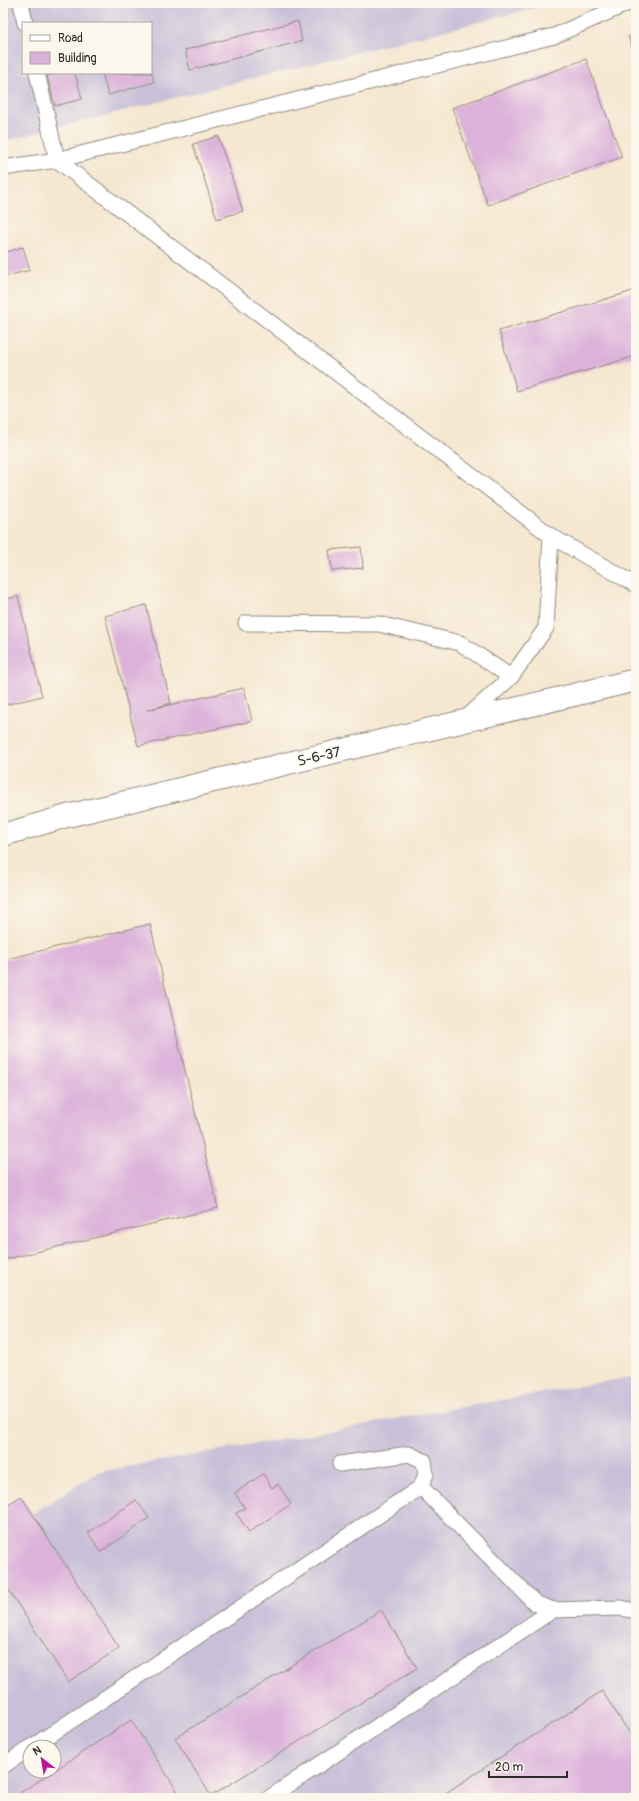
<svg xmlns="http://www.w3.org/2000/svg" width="639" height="1801" viewBox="0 0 639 1801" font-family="Pangolin,'Noto Sans Armenian',sans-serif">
<rect width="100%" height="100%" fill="#fbf7ec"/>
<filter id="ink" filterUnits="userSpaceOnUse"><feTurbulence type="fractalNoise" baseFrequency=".025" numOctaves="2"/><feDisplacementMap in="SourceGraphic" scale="8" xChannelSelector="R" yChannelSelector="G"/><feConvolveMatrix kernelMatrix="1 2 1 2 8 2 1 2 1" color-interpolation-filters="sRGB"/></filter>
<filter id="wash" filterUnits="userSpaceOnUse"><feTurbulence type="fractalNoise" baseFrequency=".012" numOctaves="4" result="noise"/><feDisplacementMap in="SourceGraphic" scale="16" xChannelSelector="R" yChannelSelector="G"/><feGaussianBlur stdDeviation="0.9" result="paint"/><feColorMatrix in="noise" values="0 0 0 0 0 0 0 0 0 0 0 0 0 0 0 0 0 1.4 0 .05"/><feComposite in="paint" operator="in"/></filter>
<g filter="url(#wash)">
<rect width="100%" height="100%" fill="#f5e7d0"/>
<path fill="#c8c0d8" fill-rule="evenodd" d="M 3,3 L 555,3 L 3,141 ZM 23,23 L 151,23 L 151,73 L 23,73 Z
M 636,1376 L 636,1798 L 3,1798 L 3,1532 L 98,1472 ZM 30,1747 L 54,1747 L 54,1771 L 30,1771 Z"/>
<g id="blocks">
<path fill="#dcb1da" d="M 298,21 L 302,41 L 190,70 L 185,50 Z
M 636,34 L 636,57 L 628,37 Z
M 586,59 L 622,157 L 488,205 L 452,108 Z
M 60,73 L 75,73 L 82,99 L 55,106 L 47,76 Z
M 102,73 L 152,73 L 154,82 L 108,95 Z
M 218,136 L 243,211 L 217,219 L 193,144 Z
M 23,247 L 30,270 L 3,277 L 3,253 Z
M 636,290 L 636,356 L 517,391 L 499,331 Z
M 361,547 L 363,568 L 332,571 L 329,550 Z
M 18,596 L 42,696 L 5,705 L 3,695 L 3,600 Z
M 146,605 L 171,703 L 147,710 L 244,688 L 252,721 L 138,746 L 105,616 Z
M 150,924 L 218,1208 L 3,1260 L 3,960 Z
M 263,1474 L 272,1488 L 278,1484 L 291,1504 L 249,1532 L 236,1513 L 245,1508 L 235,1493 Z
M 21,1496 L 119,1648 L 68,1682 L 3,1581 L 3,1508 Z
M 136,1500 L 149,1518 L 101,1552 L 88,1533 Z
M 381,1610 L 417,1668 L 211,1796 L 175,1738 Z
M 602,1691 L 636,1743 L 636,1798 L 438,1798 Z
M 131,1720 L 182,1798 L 12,1798 L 54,1771 Z"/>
</g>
</g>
<g filter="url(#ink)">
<use href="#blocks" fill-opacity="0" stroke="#90897e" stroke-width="1"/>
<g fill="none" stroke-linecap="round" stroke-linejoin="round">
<defs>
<path id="service" d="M 21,3 L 25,23
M 629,3 L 554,36 L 57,160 L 551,536 L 636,585
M 3,168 L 57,160 L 37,73
M 246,623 L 379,624 L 460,643 L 511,677
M 465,719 L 511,677 L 546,628 L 551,536
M 421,1487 L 535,1603 L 553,1610 L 621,1608 L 636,1611
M 32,1747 L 421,1487 L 426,1474 L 424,1461 L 409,1454 L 340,1464
M 3,1766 L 30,1748
M 269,1798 L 553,1610"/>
<path id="secondary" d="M 3,835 L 67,816 L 636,680"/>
</defs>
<use href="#service" stroke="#90897e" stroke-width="17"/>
<use href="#secondary" stroke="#90897e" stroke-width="24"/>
<use href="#service" stroke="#fff" stroke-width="15"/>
<use href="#secondary" stroke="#fff" stroke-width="22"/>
</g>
</g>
<g text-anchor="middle" stroke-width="3" stroke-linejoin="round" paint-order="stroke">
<g font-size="14" fill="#2b2b2b" stroke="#fbf7ec">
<text transform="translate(319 756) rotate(-13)" y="5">Տ-6-37</text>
</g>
</g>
<rect width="639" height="1801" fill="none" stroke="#fbf7ec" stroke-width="16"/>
<rect x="22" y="22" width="130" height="52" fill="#fbf7ec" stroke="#a8a59f"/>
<rect x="30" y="35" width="20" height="6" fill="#ffffff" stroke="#a8a59f"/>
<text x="58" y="42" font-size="12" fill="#2b2b2b">Road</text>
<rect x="30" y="52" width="20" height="12" fill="#dcb1da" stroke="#a8a59f"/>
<text x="58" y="62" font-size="12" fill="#2b2b2b">Building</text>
<g transform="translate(42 1759) rotate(329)"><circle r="19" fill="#fbf7ec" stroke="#a8a59f"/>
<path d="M0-3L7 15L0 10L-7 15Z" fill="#b5179e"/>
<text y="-6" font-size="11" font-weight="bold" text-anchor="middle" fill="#2b2b2b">N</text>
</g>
<path d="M489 1771v6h78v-6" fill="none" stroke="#2b2b2b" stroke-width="2"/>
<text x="495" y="1771" font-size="12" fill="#2b2b2b" stroke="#fbf7ec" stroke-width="3" paint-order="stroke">20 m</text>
</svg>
